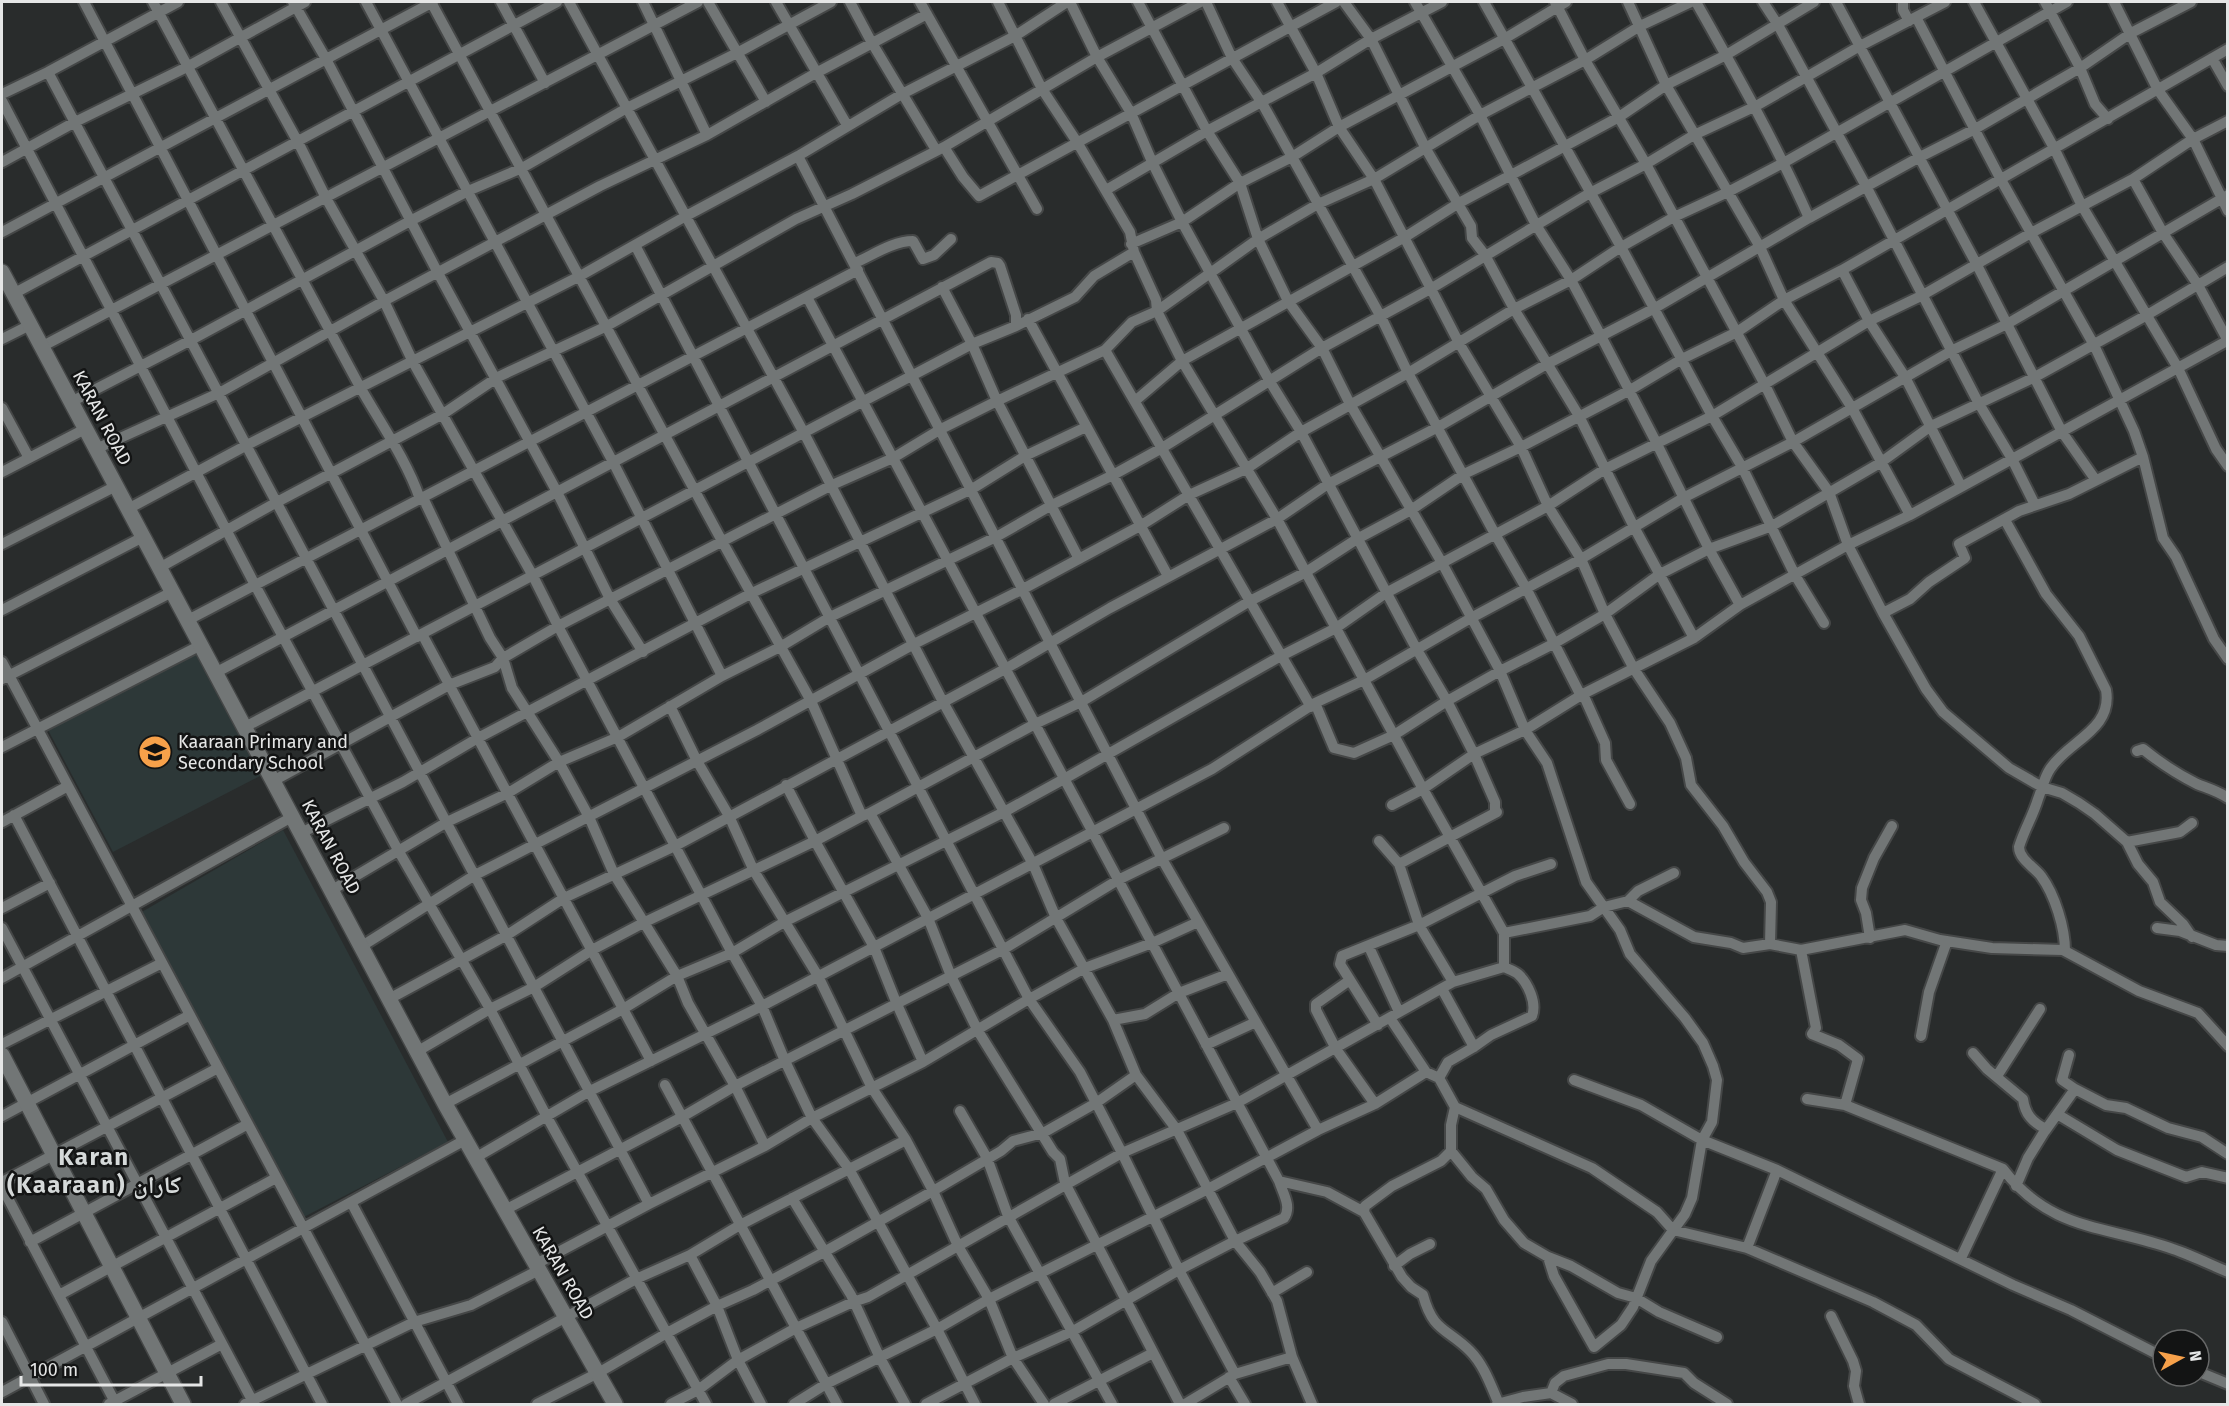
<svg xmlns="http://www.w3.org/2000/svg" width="2229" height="1406" viewBox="0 0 2229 1406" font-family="'Fira Sans','Noto Naskh Arabic',sans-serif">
<rect width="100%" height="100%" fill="#292c2c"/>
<path fill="#2d3838" d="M 197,649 L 262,775 L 113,852 L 48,730 Z
M 283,830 L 448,1142 L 302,1218 L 140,913 Z"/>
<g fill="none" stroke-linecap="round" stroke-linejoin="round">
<defs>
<path id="street" d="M 84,2 L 417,637
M 153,2 L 360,387 C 381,424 406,459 420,499 L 425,502 L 490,638 L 503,658 L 512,688 L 559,762 L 589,817 L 614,874 L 677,976 L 688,1003 L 735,1086 L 765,1146
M 221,2 L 299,144 L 326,198 L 384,301 L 413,362 L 533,576 L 558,626 L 732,953 L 762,1006 L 785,1061 L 812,1118 L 849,1169 L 937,1329 L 975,1404
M 293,2 L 326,59 L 438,273 L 557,492 L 610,599 L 643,652
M 366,2 L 613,462 L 722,676
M 431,2 L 723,543 L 811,701 L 862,816 L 870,813 L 928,918 L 951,976 L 978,1031 L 1053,1152 L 1060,1159 L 1065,1183 L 1180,1404
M 501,2 L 545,83
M 569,2 L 804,433 L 943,702 L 1033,864 L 1056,918 L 1113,1020 L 1136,1075 L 1177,1130 L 1235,1241 L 1179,1270 L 1073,1331 L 1013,1358 L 926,1404
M 643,2 L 707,135
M 708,2 L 766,102
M 776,2 L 847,125
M 850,2 L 872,43 L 936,150
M 920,2 L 1037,209
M 998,2 L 1042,89 L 1077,142 L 1130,232 L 1134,252 L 1156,300 L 1157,311 L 1182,361 L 1277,519 L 1423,789 L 1504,933 L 1504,967
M 1070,2 L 1097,57 L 1131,113 L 1153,164 L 1182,222 L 1269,380 L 1301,432 L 1416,648 L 1447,701 L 1474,754 L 1495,802 L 1495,810 L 1497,812 L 1399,864
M 1138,2 L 1207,131 L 1240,183 L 1258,239 L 1288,301 L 1322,348 L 1350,404 L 1442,563 L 1500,671 L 1525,730 L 1547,763 L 1586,882 L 1620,930 L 1630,954 L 1685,1018 L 1703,1043 L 1713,1066 L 1717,1080 L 1712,1122 L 1702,1140 L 1692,1198 L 1685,1214 L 1651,1261 L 1633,1307 L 1621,1325 L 1594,1347 L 1554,1276 L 1548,1257
M 1206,2 L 1232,58 L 1262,103 L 1381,317 L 1408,373 L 1495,534 L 1526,588 L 1581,696
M 1277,2 L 1316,73 L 1339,127 L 1374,179 L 1459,343 L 1521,447 L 1548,506 L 1581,559 L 1605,614 L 1634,669 L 1670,723 L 1686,758 L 1691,785 L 1723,826 L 1744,862 L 1767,892 L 1771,902 L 1770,944
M 1344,2 L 1371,39 L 1426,149 L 1471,226 L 1472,238 L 1485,255 L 1514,309 L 1579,416 L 1634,527 L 1694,638
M 1415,2 L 1480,115 L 1536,225 L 1571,280 L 1601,336 L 1656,442 L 1709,549 L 1740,605
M 1484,2 L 1621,247 L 1712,416 L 1742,467 L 1795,575 L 1824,623
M 1555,2 L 1585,60 L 1646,164 L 1765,385 L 1793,442 L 1829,492 L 1848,545 L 1883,613 L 1926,689 L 1943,712 L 2009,768 L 2042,787 L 2062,793 L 2079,803 L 2095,814 L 2127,842 L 2180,832 L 2192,823
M 1628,2 L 1666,85 L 1760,247 L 1784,300 L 1852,408 L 1910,515
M 1696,2 C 1736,73 1776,143 1809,218
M 1763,2 L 1778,25 L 1867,188 L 1978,402 L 2012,459 L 2035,505
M 1836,2 L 1977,265 L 2062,432 L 2095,479
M 1903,2 L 1903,10 L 1909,21
M 1974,2 L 2054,148 L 2082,206 L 2178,368 L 2216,449 L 2228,466
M 2045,2 L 2080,68 L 2095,104 L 2108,119
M 2114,2 L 2158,90 L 2193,139 L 2228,211
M 1916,17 L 2000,178 L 2094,345 L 2134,431 L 2143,457 L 2163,538 L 2176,557 L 2214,639 L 2228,659
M 2212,58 L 2228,86
M 48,72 L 649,1204
M 2,94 L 48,72 L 178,2
M 2,101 L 255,585 L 398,850 L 490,1009 L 547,1117 L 706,1404
M 944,147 L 963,177 L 979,196 L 1336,2
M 798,156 L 1162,859 L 1318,1130
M 2,162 L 75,122 L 187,67 L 305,2
M 1106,190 L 1207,131 L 1316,73 L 1371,39 L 1442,2
M 2,232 L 433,2
M 1131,244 L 1182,222 L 1240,183 L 1292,157 L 1339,127 L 1504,39 L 1566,2
M 635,245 L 1029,999 L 1080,1072 L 1122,1153 L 1179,1270 L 1235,1374
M 855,263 C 873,255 893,241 913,241 L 923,259 L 934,255 L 951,239
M 1842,270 L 1869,321 L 1905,377 L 1961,486
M 942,287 L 972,344 L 997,401 L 1079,559
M 13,294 L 557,2
M 807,297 L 1279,1181 C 1283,1193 1292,1207 1284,1218 L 1235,1241 L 1260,1272 L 1277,1301 L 1292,1357 L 1312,1404
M 1028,319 L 1168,576
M 2,339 L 30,325
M 41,347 L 698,2
M 1105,350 L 1311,707
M 1135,401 L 1182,361 L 1405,237 L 1459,203 L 1619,117 L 1666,85 L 1726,55 L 1814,2
M 71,402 L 191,340 L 412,220 L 468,191 L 522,168 L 627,108 L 737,53 L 831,2
M 2,408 L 29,458
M 96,449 L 219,393 L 384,301 L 600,186 L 707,135 L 816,73 L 927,14
M 2,472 L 85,429
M 128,509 L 247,445 L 580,276 L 686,216 L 798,156 L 902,94 L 1015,36 L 1067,2
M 2005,520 L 2046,594 L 2079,636 L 2106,690 C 2113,730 2068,741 2050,769 C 2044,778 2042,789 2038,799 C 2033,816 2024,830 2019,847 C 2019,859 2034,867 2041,876 C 2055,895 2065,928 2065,951
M 2,544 L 116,486
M 159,568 L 277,502 L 443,414 L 498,377 L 607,326 L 796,219 L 852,194 L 944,147 L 1097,57 L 1200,2
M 2,610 L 143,537
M 1883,613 L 1910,599 L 1929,582 L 1965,558 L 1959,544 L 2019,511 L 2069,494 L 2143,457
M 188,620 L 858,270
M 422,634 L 651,1061
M 2,662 L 397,1404
M 215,673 L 991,262 L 998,263 L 1000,266 L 1016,315 L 1016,326
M 2,679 L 172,592
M 1583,694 L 1605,743 L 1606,760 L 1630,804
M 1315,703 L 1334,748 L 1354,753 L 1394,735 L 1447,701 L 1500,671 L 1555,643 L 1605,614 L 1660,574 L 1709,549 L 1772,526 L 1880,463 L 1931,426 L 2033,378 L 2147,315 L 2228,267
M 670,706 L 697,761 L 729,816 L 754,871 L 818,976 L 872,1088 L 906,1140 L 933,1191 L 958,1246 L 989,1299 L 1013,1358 L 1044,1404
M 245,727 L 972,344 L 1016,326 L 1075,297 L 1094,276 L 1134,252
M 2,747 L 201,645
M 2137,751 L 2143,749 C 2159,762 2179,775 2197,784 C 2207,788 2218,791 2228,798
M 273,781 L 449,685 L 495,667 L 503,658 L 558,626 L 832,485 L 893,458 L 941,429 L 997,401 L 1105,350 L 1132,322 L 1157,311 L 1258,239 L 1318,204 L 1374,179 L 1480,115 L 1585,60 L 1640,26 L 1691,2
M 786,785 L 815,841 L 874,947 L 896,1002 L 923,1062
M 1392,805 L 1423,789 L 1474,754 L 1525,730 L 1583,694 L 1694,638 L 1740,605 L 1848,545 L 1910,515 L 2227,341 L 2228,341 L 2198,285 L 2163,233 L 2133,179
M 870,813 L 1035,724 L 1081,702 L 1250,601 L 1306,572 L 1357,539 L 1411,510 L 1464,474 L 1521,447 L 1630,390 L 1682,359 L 1737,332 L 1784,300 L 1842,270 L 2228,49
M 14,815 L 322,1404
M 2,822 L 68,786
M 301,833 L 403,782 L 478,738 L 752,593 L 972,489 L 1025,456 L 1086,427
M 1379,841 L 1399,864 L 1419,925 L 1453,982
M 2127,842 L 2138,864 L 2153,882 L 2160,902 L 2183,924 L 2192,937
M 332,890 L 447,822 L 508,793 L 559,762 L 618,737 L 722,676 L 780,647 L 830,617 L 996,537 L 1052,505 L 1113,475 L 1162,448 L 1322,348 L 1432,288 L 1590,193 L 1646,164 L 1694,135 L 1756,106 L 1860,46 L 1945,2
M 1628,901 L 1694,937 L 1731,943 L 1743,948 L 1770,944 L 1801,950 L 1905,930 L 1940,940 L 1992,948 L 2063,950 L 2139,991 L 2198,1013 L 2228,1046
M 2,908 L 50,883
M 2,928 L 254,1404
M 2157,928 L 2180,931 L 2216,945 L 2228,946
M 1504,933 L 1590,916 L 1604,907 L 1628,901 L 1638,891 L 1674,873
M 1870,938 L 1866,913 L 1861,900 L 1862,888 L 1874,858 L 1892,826
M 362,946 L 475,875 L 757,730 L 914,644 L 1023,589 L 1140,526 L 1189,495 L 1246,469 L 1301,432 L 1408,373 L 1514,309 L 1571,280 L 1621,247 L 1674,217 L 1728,192 L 1785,162 L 2067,2
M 1369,947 L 1399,1012
M 1801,950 L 1816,1028 L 1812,1034 L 1839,1045 L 1858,1059 L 1845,1105
M 2,978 L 292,817
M 1350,980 L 1316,1004 L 1316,1010 L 1336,1049 L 1375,1104
M 1442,989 L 1474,1047
M 389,999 L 507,935 L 564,898 L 675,846 L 1005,669 L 1110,608 L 1277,519 L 1328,484 L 1438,427 L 1547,364 L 1655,308 L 1809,218 L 1918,158 L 1975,129 L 2080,68 L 2131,33 L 2191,2
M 1390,1018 L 1426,1072 L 1439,1078 L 1455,1107 L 1451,1125 L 1451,1151 L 1472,1177 L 1486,1189 L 1504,1220 L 1524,1243 L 1548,1257 L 1571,1266 L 1618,1293 L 1636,1298 L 1659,1312 L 1717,1337
M 1113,1020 L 1145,1014 L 1179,993 L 1228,974
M 1378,1025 L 1340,964 L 1342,956 L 1419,925 L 1515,876 L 1551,864
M 1921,1036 L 1929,992 L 1947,941
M 2,1044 L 162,963
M 1206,1045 L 1256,1022
M 418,1051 L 490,1009 L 534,987 L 592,950 L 645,922 L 815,841 L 862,816
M 1973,1053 L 1987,1069 L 2023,1099 C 2025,1114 2032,1122 2046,1129 L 2028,1158 L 2016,1186
M 1997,1076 L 2040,1009
M 1574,1080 L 1641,1105 L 1702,1140 L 1777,1170 L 2013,1285 L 2071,1310 L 2163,1357
M 665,1085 L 837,1404
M 2075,1089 L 2106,1105 L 2126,1108 L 2168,1128 L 2202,1137 L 2228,1154
M 1807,1099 L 1845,1105 L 2003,1169 C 2051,1232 2106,1225 2173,1249 C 2191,1255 2209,1264 2228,1272
M 445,1104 L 623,1009 L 677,976 L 732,953 L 786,921 L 1004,812 L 1064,779 L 1281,656 L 1336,628 L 1386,593 L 1548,506 L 1605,469 L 1712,416 L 1869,321 L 1921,296 L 2031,233 L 2133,179 L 2193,139 L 2228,121
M 1455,1107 L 1592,1168 L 1657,1212 L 1673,1230 L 1747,1248 L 1873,1302 L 1916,1325 L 1949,1359 L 2035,1404
M 960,1111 L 987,1158 L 1008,1216 L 1112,1404
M 2057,1114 L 2117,1150 L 2186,1177 L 2202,1172 L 2228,1178
M 2,1116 L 190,1015
M 2045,1131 L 2075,1089 L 2062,1080 L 2069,1055
M 1451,1151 L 1441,1161 L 1392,1186 L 1365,1206 L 1364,1212 L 1402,1277 L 1411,1287 L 1423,1295 C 1433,1332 1447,1328 1470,1351 C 1484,1365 1491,1386 1499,1404
M 475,1158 L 590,1091 L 762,1006 L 1212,769 L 1315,703 L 1364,680 L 1471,618 L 1581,559 L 1683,498 L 1793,442 L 1953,350 L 2007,324 L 2228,195
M 1279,1181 L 1327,1192 L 1364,1212
M 2,1182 L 218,1068
M 2,1187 L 116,1404
M 792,1198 L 851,1295 L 879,1356 L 905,1404
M 351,1202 L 458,1404
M 505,1210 L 682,1117 L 735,1086 L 1004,949 L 1118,880 L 1224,828
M 30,1242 L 248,1124
M 1747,1248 L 1777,1170
M 690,1255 L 717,1306 L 738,1360 L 761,1404
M 1961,1258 L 2003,1169
M 536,1264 L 649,1204 L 765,1146 L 812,1118 L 923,1062 L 1029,999 L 1085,968 L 1152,943 L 1198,922
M 1394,1266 L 1410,1254 L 1430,1244
M 1272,1293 L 1307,1272
M 59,1295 L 276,1178
M 1831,1316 L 1853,1361 L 1856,1371 L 1854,1386 L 1859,1404
M 2,1322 L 44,1404
M 2199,1372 L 2228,1384
M 1229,1377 L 1245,1404
M 2,1392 L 465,1140
M 1551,1393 L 1555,1383 L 1564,1376 L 1608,1364 L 1626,1364 L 1684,1373 L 1694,1383 L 1727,1404
M 109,1404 L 222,1344
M 245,1404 L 414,1322 L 471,1305 L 539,1270
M 406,1404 L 636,1279 L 690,1255 L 740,1225 L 906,1140
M 537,1404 L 598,1373 L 667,1333 L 717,1306 L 753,1290 L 824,1252 L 933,1191 L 1001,1151 L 1013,1141 L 1043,1133 L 1096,1103 L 1136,1075
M 671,1404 L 698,1390 L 738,1360 L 796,1328 L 853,1302 L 868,1297 L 1122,1153 L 1237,1103 L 1453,982 L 1504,967 C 1508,969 1514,971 1518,974 C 1528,983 1537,1003 1532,1016 L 1491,1035 L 1474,1047 L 1448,1062 L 1439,1078
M 794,1404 L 826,1384 L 937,1329 L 989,1299 L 1208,1189 L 1318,1130 L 1375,1104 L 1426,1072
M 1054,1404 L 1153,1353
M 1185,1404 L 1235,1374 L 1292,1357
M 1497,1404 L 1523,1397 L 1551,1393 L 1572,1404"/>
<path id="secondary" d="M 2,272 L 445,1104 L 615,1404
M 2,1055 L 183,1404"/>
</defs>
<use href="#street" stroke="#454747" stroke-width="14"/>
<use href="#secondary" stroke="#454747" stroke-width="18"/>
<use href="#street" stroke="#727676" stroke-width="10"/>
<use href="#secondary" stroke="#727676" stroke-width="15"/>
</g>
<defs>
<symbol id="school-disc" viewBox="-11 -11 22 22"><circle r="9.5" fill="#f7a14a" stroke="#131414"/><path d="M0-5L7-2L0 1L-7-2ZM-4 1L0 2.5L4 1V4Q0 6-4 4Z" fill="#111"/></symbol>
</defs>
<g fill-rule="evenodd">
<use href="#school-disc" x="136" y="733" width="38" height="38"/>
</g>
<g text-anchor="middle" stroke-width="5" stroke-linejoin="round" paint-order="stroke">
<g font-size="18" fill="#e5e6e6" stroke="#131414">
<text transform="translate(102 418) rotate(62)" y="6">KARAN ROAD</text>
<text transform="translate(331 847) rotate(62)" y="6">KARAN ROAD</text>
<text transform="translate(563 1273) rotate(60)" y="6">KARAN ROAD</text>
</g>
<g font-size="18" fill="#e5e6e6" stroke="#131414" text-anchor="start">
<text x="178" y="748">Kaaraan Primary and<tspan x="178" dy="21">Secondary School</tspan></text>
</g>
<g font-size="24" font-weight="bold" letter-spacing="1.5" fill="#d5d9d9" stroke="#131414">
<text x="94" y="1165">Karan<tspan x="94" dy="28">(Kaaraan) كاران</tspan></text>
</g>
</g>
<rect width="2229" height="1406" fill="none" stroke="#e5e6e6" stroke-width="6"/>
<g transform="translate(2181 1358) rotate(82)"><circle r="28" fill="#131414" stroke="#676868" stroke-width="1.5"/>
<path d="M0-4.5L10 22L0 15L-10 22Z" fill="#f7a14a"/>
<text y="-9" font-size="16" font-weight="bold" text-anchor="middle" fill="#e5e6e6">N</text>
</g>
<path d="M21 1376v9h180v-9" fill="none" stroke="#e5e6e6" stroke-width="3"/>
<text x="30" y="1376" font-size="18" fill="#e5e6e6" stroke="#131414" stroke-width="4.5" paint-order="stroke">100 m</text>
</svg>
